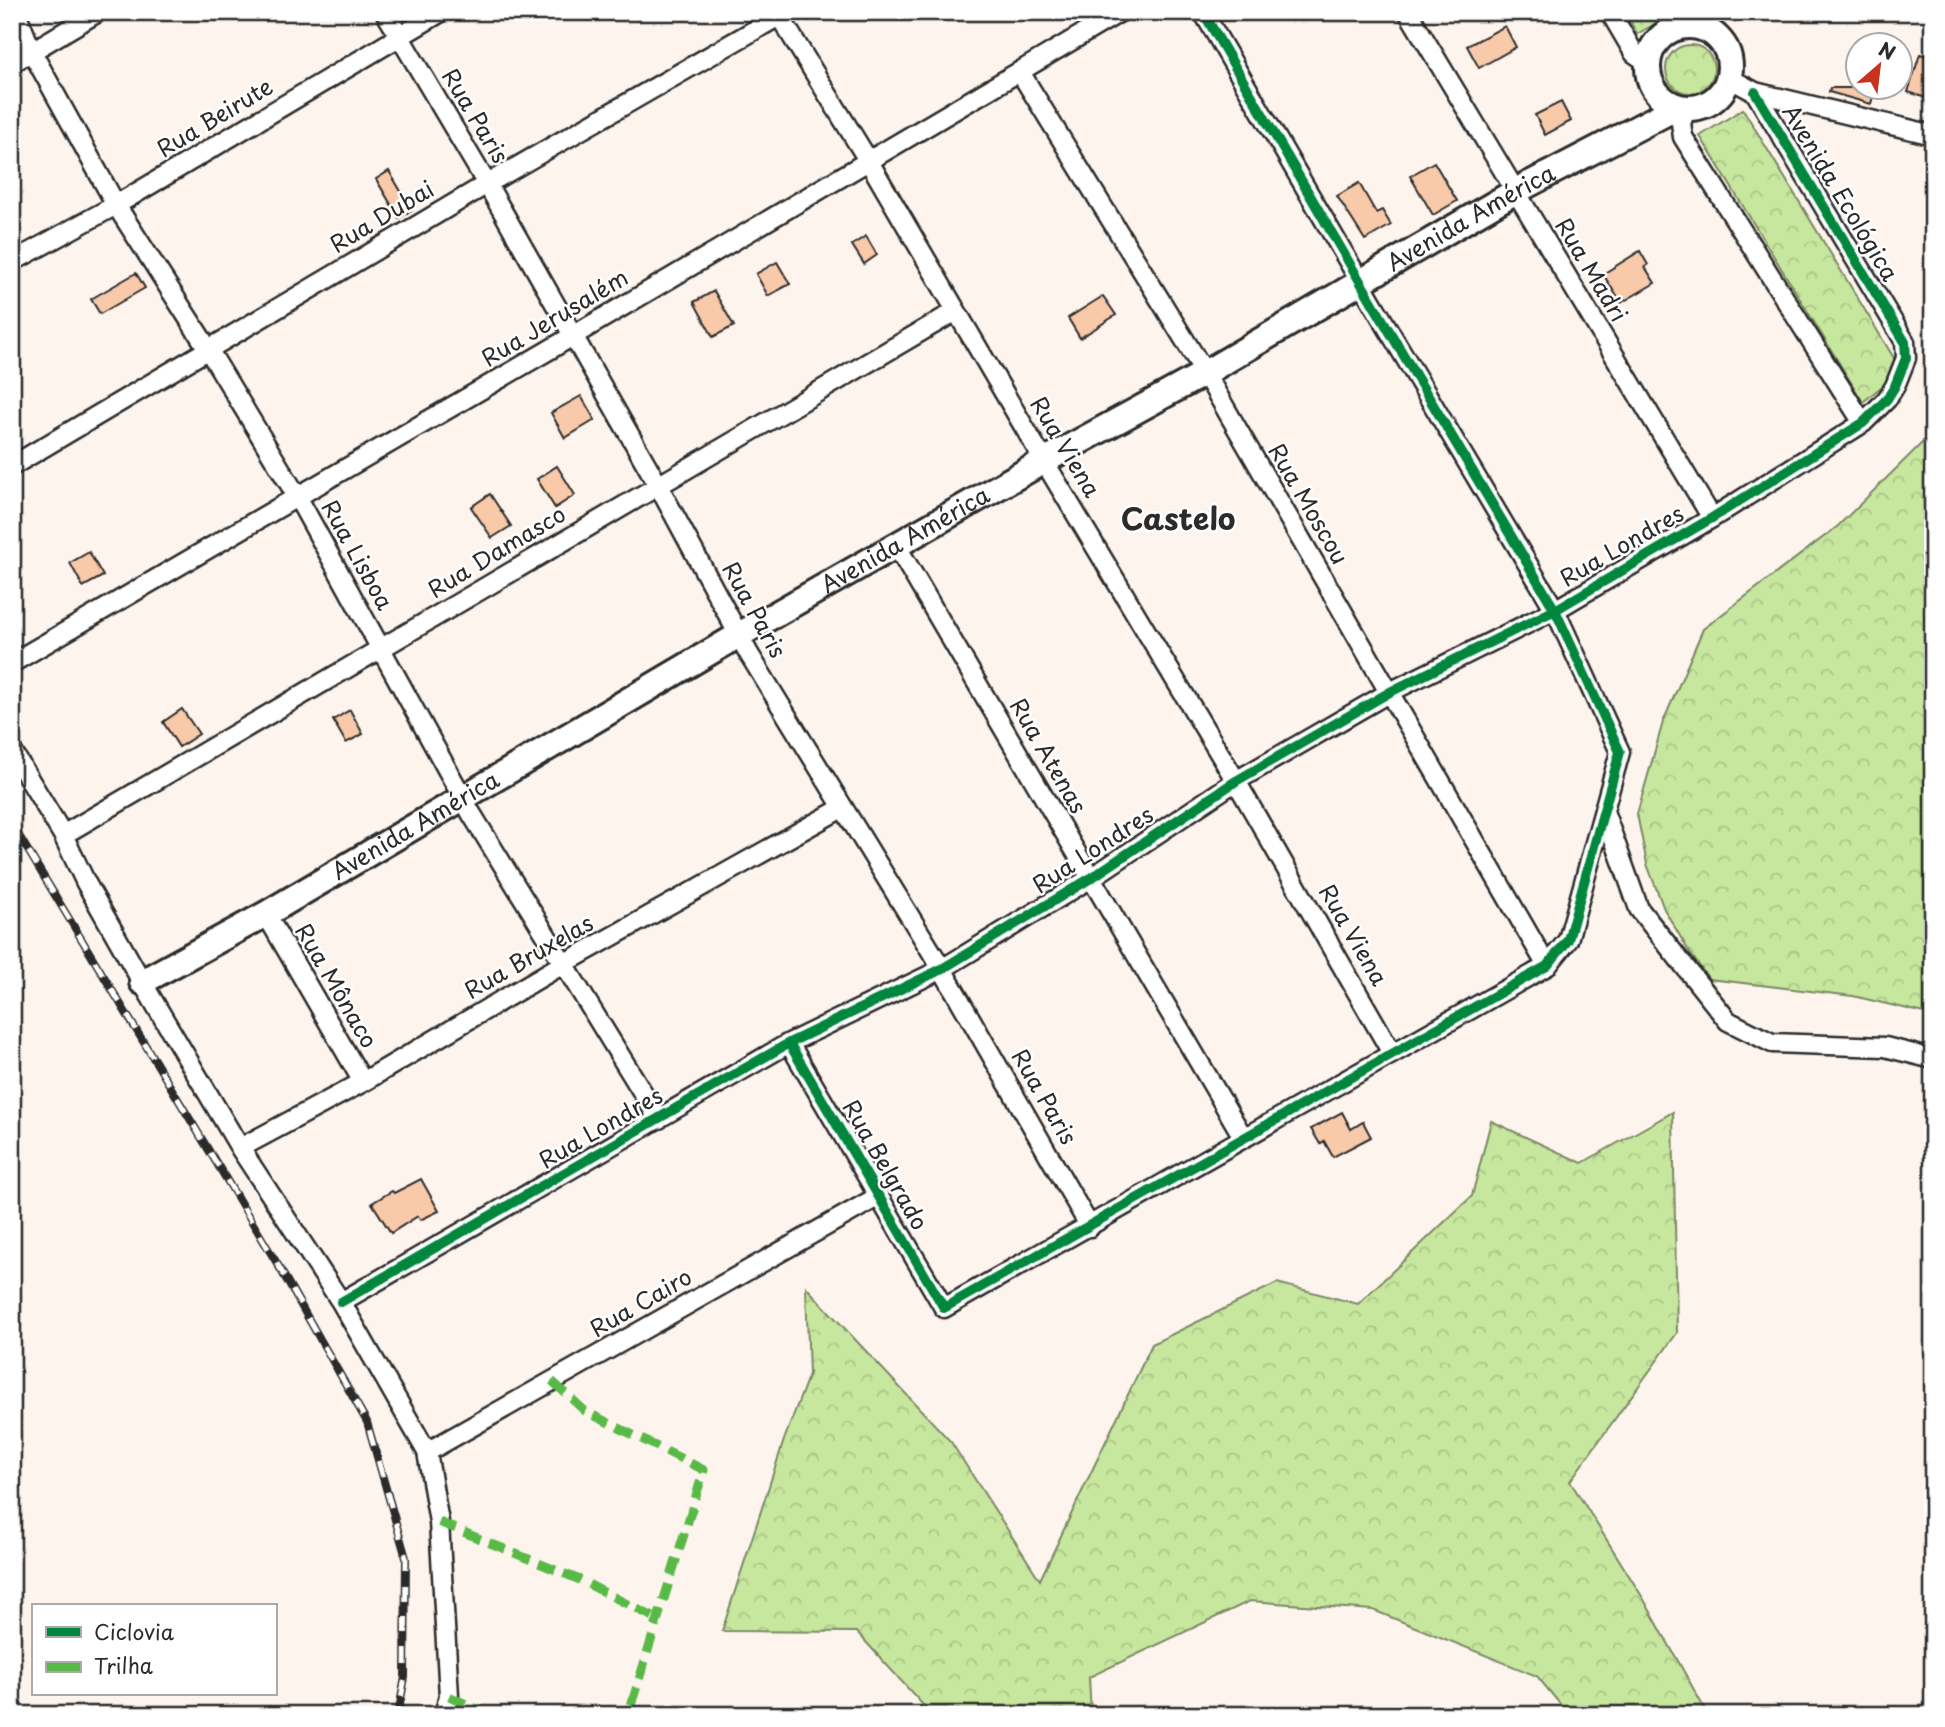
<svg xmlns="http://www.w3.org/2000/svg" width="1945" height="1727" viewBox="0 0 1945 1727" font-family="'Playpen Sans',sans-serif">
<defs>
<pattern id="forest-crowns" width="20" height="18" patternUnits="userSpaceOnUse" patternTransform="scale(1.75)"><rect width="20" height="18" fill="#c7e69e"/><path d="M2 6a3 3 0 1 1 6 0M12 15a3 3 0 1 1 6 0" fill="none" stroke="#abc588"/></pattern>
</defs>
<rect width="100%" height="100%" fill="#fef4ee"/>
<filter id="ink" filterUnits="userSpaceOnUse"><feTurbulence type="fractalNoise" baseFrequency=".0143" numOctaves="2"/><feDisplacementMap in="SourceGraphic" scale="14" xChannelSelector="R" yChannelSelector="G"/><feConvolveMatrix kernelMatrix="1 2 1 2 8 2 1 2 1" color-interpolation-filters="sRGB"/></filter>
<g filter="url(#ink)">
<path fill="url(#forest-crowns)" stroke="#798864" stroke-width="2" d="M 1625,12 L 1667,12 L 1665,18 L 1637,34 Z
M1666 69a24 24 0 1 1 48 0a24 24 0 1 1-48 0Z
M 1743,109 L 1897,363 L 1886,383 L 1863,402 L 1700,136 Z
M 1933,410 L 1933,1015 L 1853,996 L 1709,979 L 1690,953 L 1664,909 L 1647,864 L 1637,814 L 1663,722 L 1703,629 L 1838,526 L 1923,442 Z
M 1673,1112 L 1677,1333 L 1570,1481 L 1643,1598 L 1708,1715 L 1569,1715 L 1537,1676 L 1373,1610 L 1250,1601 L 1089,1677 L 1091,1715 L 932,1715 L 857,1632 L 722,1631 L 784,1440 L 809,1374 L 806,1287 L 951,1442 L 1040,1580 L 1152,1344 L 1277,1283 L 1358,1304 L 1472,1196 L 1491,1121 L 1582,1163 Z"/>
<path fill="#f9caa9" stroke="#2b2b2b" stroke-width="2" d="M 1505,26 L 1516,47 L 1479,68 L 1467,46 Z
M 1920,54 L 1933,58 L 1933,78 L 1927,98 L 1908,92 Z
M 1830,88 L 1875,88 L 1871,104 L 1829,92 Z
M 1561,102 L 1571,121 L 1545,135 L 1535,115 Z
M 1434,162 L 1457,201 L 1433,215 L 1410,176 Z
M 389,171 L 412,210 L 399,218 L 376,179 Z
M 1359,183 L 1376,213 L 1382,210 L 1391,225 L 1365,240 L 1337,196 Z
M 866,236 L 877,255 L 864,264 L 852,245 Z
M 1640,251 L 1648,265 L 1645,267 L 1655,283 L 1621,303 L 1603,274 Z
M 777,262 L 790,284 L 768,296 L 756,274 Z
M 136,273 L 145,288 L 100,314 L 91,299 Z
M 714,291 L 734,326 L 713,337 L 694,302 Z
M 1103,296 L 1116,315 L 1080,338 L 1068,318 Z
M 581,396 L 595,420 L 565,438 L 551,413 Z
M 557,466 L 575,495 L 555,508 L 537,479 Z
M 490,494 L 511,526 L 492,538 L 471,507 Z
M 89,552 L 103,576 L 83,587 L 70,563 Z
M 182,709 L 199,734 L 179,747 L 163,722 Z
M 350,710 L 363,734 L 346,743 L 333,720 Z
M 1342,1112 L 1351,1129 L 1363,1122 L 1371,1137 L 1333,1157 L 1324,1141 L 1320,1144 L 1311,1129 Z
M 421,1179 L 439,1211 L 420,1220 L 418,1216 L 391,1233 L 372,1203 L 392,1191 L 394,1193 Z"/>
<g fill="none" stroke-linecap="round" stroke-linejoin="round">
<defs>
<path id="street" d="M 16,12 L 32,52 L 116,205 L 208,349 L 298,498 L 471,813 L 659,1119
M 385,12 L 487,184 L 658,485 L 749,654 L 942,969 L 1090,1227
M 777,12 L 868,160 L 1044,461 L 1236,781 L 1392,1053
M 1408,12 L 1712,518
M 1610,12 L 1634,53 L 1647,62
M 12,63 L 98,12
M 1020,72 L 1205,373 L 1547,966
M 1729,78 L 1755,92 L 1933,135
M 1687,108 L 1681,123 L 1683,137 L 1863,423
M 12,262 L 116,205 L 441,12
M 12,466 L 487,184 L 779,16
M 896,545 L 1243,1137
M 12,663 L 549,350 L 1120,12
M 12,751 L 63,835 L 86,883 L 142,982 L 240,1148 L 341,1302 L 427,1452 L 439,1522 L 449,1696 L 444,1715
M 1604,811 L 1639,909 L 1728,1021 L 1772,1043 L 1885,1047 L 1933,1059
M 63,835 L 956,311
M 266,914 L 363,1082
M 789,1043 L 944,1308 L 1547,966 L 1568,940 L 1620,752 L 1555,610 L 1375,307 L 1203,12
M 240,1148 L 363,1082 L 563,964 L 842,808
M 341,1302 L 789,1043 L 942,969 L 1091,878 L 1236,781 L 1390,692 L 1555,610 L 1712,518 L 1863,423 L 1887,399 L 1895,386 L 1906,358 L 1905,342 L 1755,92
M 427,1452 L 879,1196"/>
<g id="secondary">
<circle cx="1689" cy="67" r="41"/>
<path id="s1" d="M 142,982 L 266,914 L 739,635 L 1044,461 L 1205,373 L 1516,191 L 1664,114 L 1673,105"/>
</g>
</defs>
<use href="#street" stroke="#2b2b2b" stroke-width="23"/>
<use href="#secondary" stroke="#2b2b2b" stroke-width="30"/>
<use href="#street" stroke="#fff" stroke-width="18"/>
<use href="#secondary" stroke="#fff" stroke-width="24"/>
<defs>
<path id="rail" d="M 12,824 L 278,1265 L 367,1422 L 406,1558 L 405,1677 L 398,1715"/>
</defs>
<use href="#rail" stroke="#2b2b2b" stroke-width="8"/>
<use href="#rail" stroke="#fff" stroke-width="5" stroke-dasharray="16" stroke-linecap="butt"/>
<path stroke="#58b947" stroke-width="9" stroke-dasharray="18 9" stroke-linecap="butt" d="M 552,1381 L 585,1411 L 704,1470 L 628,1715
M 439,1522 L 580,1580 L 657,1619
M 449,1696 L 490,1715"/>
<defs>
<path id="cycleway" d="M 789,1043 L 944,1308 L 1547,966 L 1568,940 L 1620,752 L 1555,610 L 1375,307 L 1203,12
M 341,1302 L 789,1043 L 942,969 L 1091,878 L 1236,781 L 1390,692 L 1555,610 L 1712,518 L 1863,423 L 1887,399 L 1895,386 L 1906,358 L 1905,342 L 1755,92"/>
</defs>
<use href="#cycleway" stroke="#fff" stroke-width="15"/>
<use href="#cycleway" stroke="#00873e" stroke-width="10"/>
</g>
</g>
<g text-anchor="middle" stroke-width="5" stroke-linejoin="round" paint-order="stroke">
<g font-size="23" fill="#2b2b2b" stroke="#fff">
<text transform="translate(475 116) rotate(59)" y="8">Rua Paris</text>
<text transform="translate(215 118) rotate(-31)" y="8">Rua Beirute</text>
<text transform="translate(1840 193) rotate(59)" y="8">Avenida Ecológica</text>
<text transform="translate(382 217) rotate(-31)" y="8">Rua Dubai</text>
<text dy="8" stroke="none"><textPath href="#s1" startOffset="1533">Avenida América</textPath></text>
<text transform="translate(1591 270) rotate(59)" y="8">Rua Madri</text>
<text transform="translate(555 318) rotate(-31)" y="8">Rua Jerusalém</text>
<text transform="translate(1065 447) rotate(59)" y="8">Rua Viena</text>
<text transform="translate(1308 504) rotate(60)" y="8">Rua Moscou</text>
<text dy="8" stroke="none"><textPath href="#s1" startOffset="882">Avenida América</textPath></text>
<text transform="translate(1622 546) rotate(-30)" y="8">Rua Londres</text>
<text transform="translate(497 552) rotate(-31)" y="8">Rua Damasco</text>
<text transform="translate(357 555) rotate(61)" y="8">Rua Lisboa</text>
<text transform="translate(754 610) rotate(61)" y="8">Rua Paris</text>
<text transform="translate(1048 756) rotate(60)" y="8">Rua Atenas</text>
<text dy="8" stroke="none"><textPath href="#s1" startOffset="315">Avenida América</textPath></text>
<text transform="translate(1093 850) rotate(-33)" y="8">Rua Londres</text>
<text transform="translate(1353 935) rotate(60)" y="8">Rua Viena</text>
<text transform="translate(529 957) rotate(-30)" y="8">Rua Bruxelas</text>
<text transform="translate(336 986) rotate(60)" y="8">Rua Mônaco</text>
<text transform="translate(1044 1097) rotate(60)" y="8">Rua Paris</text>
<text transform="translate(601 1128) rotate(-30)" y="8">Rua Londres</text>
<text transform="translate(885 1165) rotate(60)" y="8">Rua Belgrado</text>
<text transform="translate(641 1303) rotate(-30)" y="8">Rua Cairo</text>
</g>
<g font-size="30" font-weight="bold" fill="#2b2b2b" stroke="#fff">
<text x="1178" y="530">Castelo</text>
</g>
</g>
<rect width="1945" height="1727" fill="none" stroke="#fff" stroke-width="42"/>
<rect x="21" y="21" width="1903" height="1685" fill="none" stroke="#2b2b2b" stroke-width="2.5" filter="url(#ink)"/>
<rect x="32" y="1604" width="245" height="91" fill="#ffffff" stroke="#aaaaaa" stroke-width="2"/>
<rect x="46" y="1627" width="35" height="10" fill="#00873e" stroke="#aaaaaa" stroke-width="2"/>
<text x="94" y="1640" font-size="21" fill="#2b2b2b">Ciclovia</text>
<rect x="46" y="1662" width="35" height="10" fill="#58b947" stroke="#aaaaaa" stroke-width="2"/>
<text x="94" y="1674" font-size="21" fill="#2b2b2b">Trilha</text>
<g transform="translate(1879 66) rotate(28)"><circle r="33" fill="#ffffff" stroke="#aaaaaa" stroke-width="2"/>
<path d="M0-5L12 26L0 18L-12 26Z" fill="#c8321e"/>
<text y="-10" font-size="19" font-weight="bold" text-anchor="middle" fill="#2b2b2b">N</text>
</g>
</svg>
